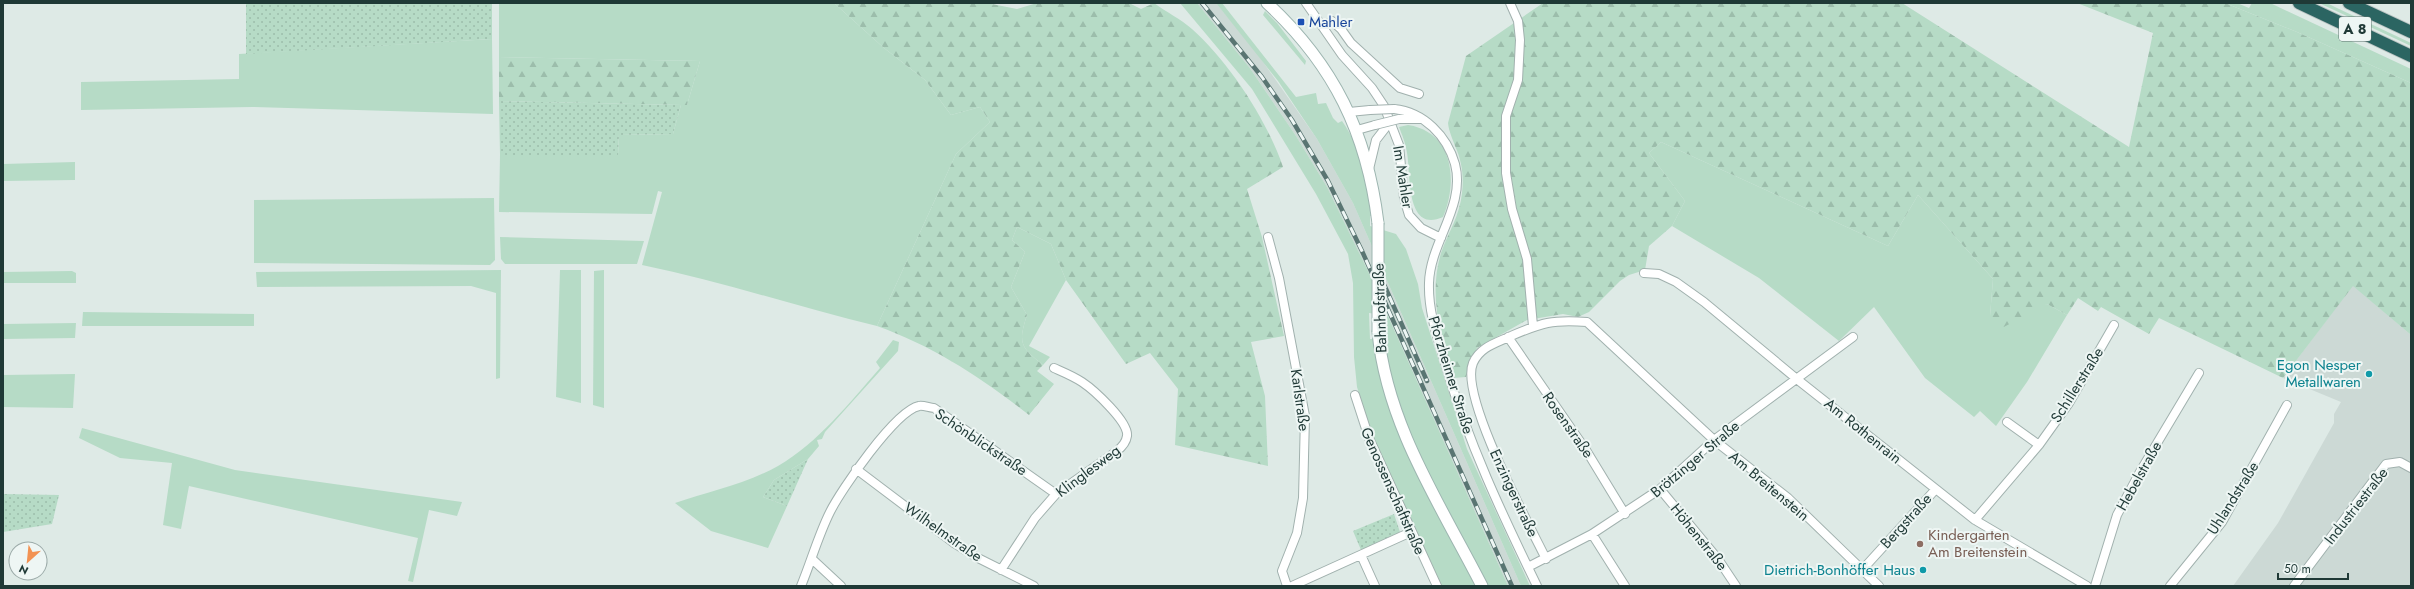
<svg xmlns="http://www.w3.org/2000/svg" width="2414" height="589" viewBox="0 0 2414 589" font-family="Jost,sans-serif">
<defs>
<pattern id="forest-firs" width="22" height="20" patternUnits="userSpaceOnUse"><rect width="22" height="20" fill="#b6dbc6"/><path d="M5 1l3.5 6h-7zM16 11l3.5 6h-7z" fill="#9cbdab"/></pattern>
<pattern id="park-dots" width="8" height="8" patternUnits="userSpaceOnUse"><rect width="8" height="8" fill="#b6dbc6"/><path d="M2 2h.1M6 6h.1" fill="none" stroke="#9cbdab" stroke-width="1.8" stroke-linecap="round"/></pattern>
</defs>
<rect width="100%" height="100%" fill="#deeae6"/>
<path fill="#ccd9d5" d="M 1197,3 L 1216,3 L 1254,49 L 1317,139 L 1353,203 L 1521,586 L 1508,586 L 1368,271 L 1327,187 L 1296,136 L 1249,67 Z
M 2353,285 L 2411,335 L 2411,586 L 2233,586 L 2278,523 L 2334,423 L 2334,414 L 2341,402 L 2283,378 Z"/>
<path fill="#b6dbc6" d="M 499,3 L 834,3 L 884,48 L 925,80 L 951,115 L 980,107 L 990,122 L 956,154 L 877,326 C 798,307 721,281 642,265 L 662,192 L 658,191 L 652,214 L 499,212 L 500,155 L 618,155 L 619,135 L 673,134 L 681,105 L 687,105 L 700,61 L 499,57 Z
M 1180,3 L 1197,3 L 1249,67 L 1296,136 L 1327,187 L 1368,271 L 1508,586 L 1487,586 L 1426,468 L 1404,420 L 1389,372 L 1384,339 L 1386,338 L 1387,315 L 1369,313 L 1370,339 L 1373,339 C 1387,430 1434,505 1476,586 L 1442,586 L 1417,539 L 1375,443 L 1357,387 L 1354,357 L 1353,283 L 1348,254 L 1316,194 L 1252,89 Z
M 1216,3 L 1222,3 L 1296,97 L 1316,93 L 1318,104 L 1326,103 L 1333,118 L 1338,123 L 1342,121 C 1362,149 1367,183 1372,216 L 1370,216 L 1370,226 L 1396,234 L 1406,249 L 1418,284 L 1422,308 L 1467,449 L 1530,586 L 1521,586 L 1353,203 L 1317,139 L 1278,81 Z
M 2225,3 L 2237,3 L 2249,8 L 2252,3 L 2270,3 L 2411,69 L 2411,83 L 2297,32 Z
M 2319,3 L 2327,3 L 2337,8 L 2411,43 L 2411,46 Z
M 1265,11 L 1277,23 L 1306,61 L 1305,65 L 1263,15 Z
M 492,39 L 493,114 L 252,107 L 81,110 L 81,82 L 239,79 L 239,54 Z
M 1408,125 C 1454,132 1458,182 1443,217 C 1405,234 1411,173 1407,153 C 1406,144 1402,135 1399,127 Z
M 1661,142 L 1888,246 L 1918,195 L 1993,279 L 1990,316 L 2047,304 L 2067,315 L 2027,382 L 1996,426 L 1980,411 L 1974,417 L 1925,378 L 1874,307 L 1839,341 L 1759,278 L 1672,226 L 1685,201 L 1649,153 Z
M 75,162 L 75,180 L 3,181 L 3,164 Z
M 494,198 L 495,260 L 490,265 L 254,263 L 254,200 Z
M 1017,227 L 1051,244 L 1066,280 L 1029,346 L 1050,357 L 1043,365 C 1020,347 1018,343 1027,315 L 1011,287 L 1025,252 L 1012,240 Z
M 500,237 L 644,241 L 637,264 L 505,264 L 501,259 Z
M 501,270 L 500,378 L 496,379 L 496,293 L 471,286 L 257,287 L 256,272 Z
M 560,270 L 581,270 L 581,403 L 556,397 Z
M 604,270 L 604,408 L 593,405 L 594,271 Z
M 72,271 L 76,273 L 76,283 L 3,283 L 3,272 Z
M 83,312 L 254,314 L 254,326 L 82,326 Z
M 76,323 L 75,338 L 3,339 L 3,324 Z
M 893,340 L 899,342 L 898,351 L 825,432 L 822,439 L 817,440 L 819,446 L 808,459 L 774,480 L 763,497 L 787,506 L 768,548 L 711,531 L 675,503 C 708,492 746,484 778,466 C 818,443 850,402 880,368 L 876,362 Z
M 75,374 L 73,408 L 3,407 L 3,375 Z
M 82,428 L 235,470 L 462,502 L 457,516 L 429,510 L 413,582 L 408,581 L 418,538 L 189,486 L 181,529 L 163,525 L 172,463 L 120,458 L 79,438 Z"/>
<path fill="url(#forest-firs)" d="M 834,3 L 987,3 L 1017,9 L 1037,3 L 1129,3 L 1141,9 L 1154,3 C 1166,12 1181,19 1192,29 C 1229,62 1267,120 1283,167 L 1247,189 L 1262,237 L 1284,336 L 1251,342 L 1265,396 L 1268,466 L 1175,445 L 1178,389 L 1150,353 L 1126,364 L 1066,280 L 1051,244 L 1017,227 L 1012,240 L 1025,252 L 1011,287 L 1027,315 C 1018,343 1020,347 1043,365 L 1037,371 L 1054,384 L 1029,415 C 982,378 933,346 877,326 L 956,154 L 990,122 L 980,107 L 951,115 L 925,80 L 884,48 Z
M 1543,3 L 1902,3 L 2129,147 L 2153,33 L 2077,3 L 2225,3 L 2297,32 L 2411,83 L 2411,335 L 2353,286 L 2283,378 L 2159,318 L 2149,334 L 2101,307 L 2098,311 L 2078,298 L 2067,315 L 2047,304 L 2000,329 L 1990,316 L 1993,279 L 1918,195 L 1888,246 L 1661,142 L 1649,153 L 1685,201 L 1672,226 L 1649,246 L 1645,270 L 1629,275 L 1620,281 L 1589,312 L 1578,317 L 1563,314 L 1527,320 L 1477,348 L 1466,377 L 1453,378 C 1441,336 1428,296 1441,253 C 1448,233 1460,215 1462,193 C 1464,177 1462,161 1455,146 C 1452,137 1449,132 1448,123 L 1466,56 Z
M 499,57 L 700,61 L 687,105 L 681,105 L 499,101 Z"/>
<path fill="url(#park-dots)" d="M 246,3 L 492,3 L 492,39 L 246,54 Z
M 499,101 L 681,105 L 673,134 L 619,135 L 618,155 L 500,155 Z
M 808,459 L 787,506 L 763,497 L 774,480 Z
M 3,494 L 59,495 L 52,524 L 3,532 Z
M 1394,514 L 1400,532 L 1361,550 L 1353,531 Z"/>
<g fill="none" stroke-linecap="round" stroke-linejoin="round">
<defs>
<path id="street" d="M 1306,3 L 1342,55 L 1372,88 L 1384,106 L 1399,145 L 1404,198 L 1409,215 L 1421,228 L 1441,238
M 1510,3 L 1518,21 L 1520,40 L 1518,80 L 1506,116 L 1506,173 L 1512,209 L 1527,259 L 1533,326
M 1323,26 L 1332,21 L 1341,29 L 1351,43 L 1400,88 L 1419,94
M 1394,109 C 1424,112 1447,136 1455,164 C 1466,206 1430,242 1429,283 C 1428,312 1438,339 1446,366 C 1468,442 1502,514 1537,586
M 1349,112 L 1370,110
M 1399,119 L 1421,119
M 1357,130 L 1375,125
M 1369,169 L 1376,140 L 1390,122
M 1268,237 L 1279,278 L 1305,416 L 1303,498 L 1297,533 L 1282,571 L 1287,586
M 1644,273 L 1659,274 L 1676,282 L 1704,302 L 1798,380 L 1975,520 L 2087,586
M 1508,337 L 1586,450 L 1625,514
M 1355,395 L 1369,438 L 1437,586
M 2007,422 L 2039,445
M 856,469 L 954,543 L 978,558 L 1034,586
M 1660,489 L 1718,559 L 1736,586
M 1975,520 L 2039,445 L 2069,403 L 2114,325
M 1592,534 L 1625,586
M 1361,555 L 1375,586
M 812,559 L 841,586
M 1546,559 C 1530,526 1459,396 1473,363 C 1480,347 1496,343 1511,336 C 1541,323 1553,319 1587,322 L 1714,440 L 1788,498 L 1879,586
M 1528,567 L 1592,534 L 1660,489 L 1714,440 L 1853,337
M 1001,570 L 1035,518 L 1056,494 L 1117,451 C 1122,447 1126,443 1127,436 C 1129,422 1094,390 1082,382 C 1073,376 1063,372 1054,368
M 1862,570 L 1935,490
M 801,586 C 811,562 818,536 830,512 C 841,490 895,411 919,406 C 923,405 930,408 934,408 L 1056,494
M 1292,586 L 1411,532
M 2095,586 L 2117,515 L 2141,470 L 2199,373
M 2170,586 L 2222,522 L 2287,405
M 2294,586 L 2386,464 L 2400,462 L 2411,468"/>
<path id="secondary" d="M 1267,3 C 1334,65 1367,133 1378,223
M 1378,332 C 1387,425 1440,504 1482,586"/>
<path id="highway" d="M 2299,3 L 2411,56
M 2349,3 L 2411,32"/>
</defs>
<use href="#street" stroke="#a1b1ae" stroke-width="10"/>
<use href="#secondary" stroke="#9db5b0" stroke-width="13"/>
<use href="#highway" stroke="#bcc4c3" stroke-width="14"/>
<use href="#street" stroke="#fff" stroke-width="8"/>
<use href="#secondary" stroke="#fff" stroke-width="11"/>
<use href="#highway" stroke="#2b6562" stroke-width="12"/>
<defs>
<path id="rail" d="M 1202,3 L 1262,77 L 1292,120 L 1328,181 L 1362,251 L 1512,586
M 1382,280 L 1427,381"/>
</defs>
<use href="#rail" stroke="#597572" stroke-width="4.5"/>
<use href="#rail" stroke="#eef6f4" stroke-width="3" stroke-dasharray="9" stroke-linecap="butt"/>
<defs>
<path id="street-bridge" d="M 1370,110 L 1394,109
M 1375,125 L 1399,119"/>
<path id="secondary-bridge" d="M 1378,332 L 1378,223"/>
</defs>
<use href="#street-bridge" stroke="#a1b1ae" stroke-width="10" stroke-linecap="butt"/>
<use href="#secondary-bridge" stroke="#9db5b0" stroke-width="13" stroke-linecap="butt"/>
<use href="#street-bridge" stroke="#fff" stroke-width="8"/>
<use href="#secondary-bridge" stroke="#fff" stroke-width="11"/>
</g>
<rect fill="#1a4fb4" stroke="#eef6f4" stroke-width="1.5" x="1297" y="18" width="8" height="8" rx="2"/>
<g fill="#0f9aa8" stroke="#eef6f4" stroke-width="1.5">
<circle cx="2369" cy="374" r="4"/>
<circle cx="1923" cy="570" r="4"/>
</g>
<circle fill="#8d6e63" stroke="#eef6f4" stroke-width="1.5" cx="1920" cy="544" r="4"/>
<g text-anchor="middle" stroke-width="4" stroke-linejoin="round" paint-order="stroke">
<rect fill="#eef6f4" stroke="#5d726f" stroke-width="1" x="2339" y="17" width="32" height="24" rx="3"/>
<g font-size="14" font-weight="bold" fill="#1f3936">
<text x="2355" y="34">A 8</text>
</g>
<g font-size="15" fill="#164399" stroke="#eef6f4" text-anchor="start">
<text x="1309" y="27">Mahler</text>
</g>
<g font-size="15" fill="#1f3936" stroke="#eef6f4">
<text transform="translate(1403 177) rotate(81)" y="5">Im Mahler</text>
<text transform="translate(1380 308) rotate(-92)" y="5">Bahnhofstraße</text>
<text transform="translate(1451 375) rotate(73)" y="5">Pforzheimer Straße</text>
<text transform="translate(2077 385) rotate(-58)" y="5">Schillerstraße</text>
<text transform="translate(1300 400) rotate(82)" y="5">Karlstraße</text>
<text transform="translate(1568 425) rotate(55)" y="5">Rosenstraße</text>
<text transform="translate(1863 431) rotate(39)" y="5">Am Rothenrain</text>
<text transform="translate(981 442) rotate(34)" y="5">Schönblickstraße</text>
<text transform="translate(1695 459) rotate(-40)" y="5">Brötzinger Straße</text>
<text transform="translate(1088 471) rotate(-37)" y="5">Klinglesweg</text>
<text transform="translate(2139 476) rotate(-61)" y="5">Hebelstraße</text>
<text transform="translate(1769 486) rotate(40)" y="5">Am Breitenstein</text>
<text transform="translate(1393 491) rotate(66)" y="5">Genossenschaftstraße</text>
<text transform="translate(1514 493) rotate(65)" y="5">Enzingerstraße</text>
<text transform="translate(2233 498) rotate(-58)" y="5">Uhlandstraße</text>
<text transform="translate(2356 506) rotate(-52)" y="5">Industriestraße</text>
<text transform="translate(1906 521) rotate(-48)" y="5">Bergstraße</text>
<text transform="translate(943 532) rotate(35)" y="5">Wilhelmstraße</text>
<text transform="translate(1699 537) rotate(51)" y="5">Höhenstraße</text>
</g>
<g font-size="15" fill="#0d838f" stroke="#eef6f4" text-anchor="end">
<text x="2361" y="370">Egon Nesper<tspan x="2361" dy="17">Metallwaren</tspan></text>
<text x="1915" y="575">Dietrich-Bonhöffer Haus</text>
</g>
<g font-size="15" fill="#785e54" stroke="#eef6f4" text-anchor="start">
<text x="1928" y="540">Kindergarten<tspan x="1928" dy="17">Am Breitenstein</tspan></text>
</g>
</g>
<rect width="2414" height="589" fill="none" stroke="#1f3936" stroke-width="8"/>
<g transform="translate(28 561) rotate(207)"><circle r="19" fill="#eef6f4" stroke="#9baaa8"/>
<path d="M0-3L7 15L0 10L-7 15Z" fill="#f29253"/>
<text y="-6" font-size="11" font-weight="bold" text-anchor="middle" fill="#1f3936">N</text>
</g>
<path d="M2278 573v6h70v-6" fill="none" stroke="#1f3936" stroke-width="2"/>
<text x="2284" y="573" font-size="12" fill="#1f3936" stroke="#eef6f4" stroke-width="3" paint-order="stroke">50 m</text>
</svg>
